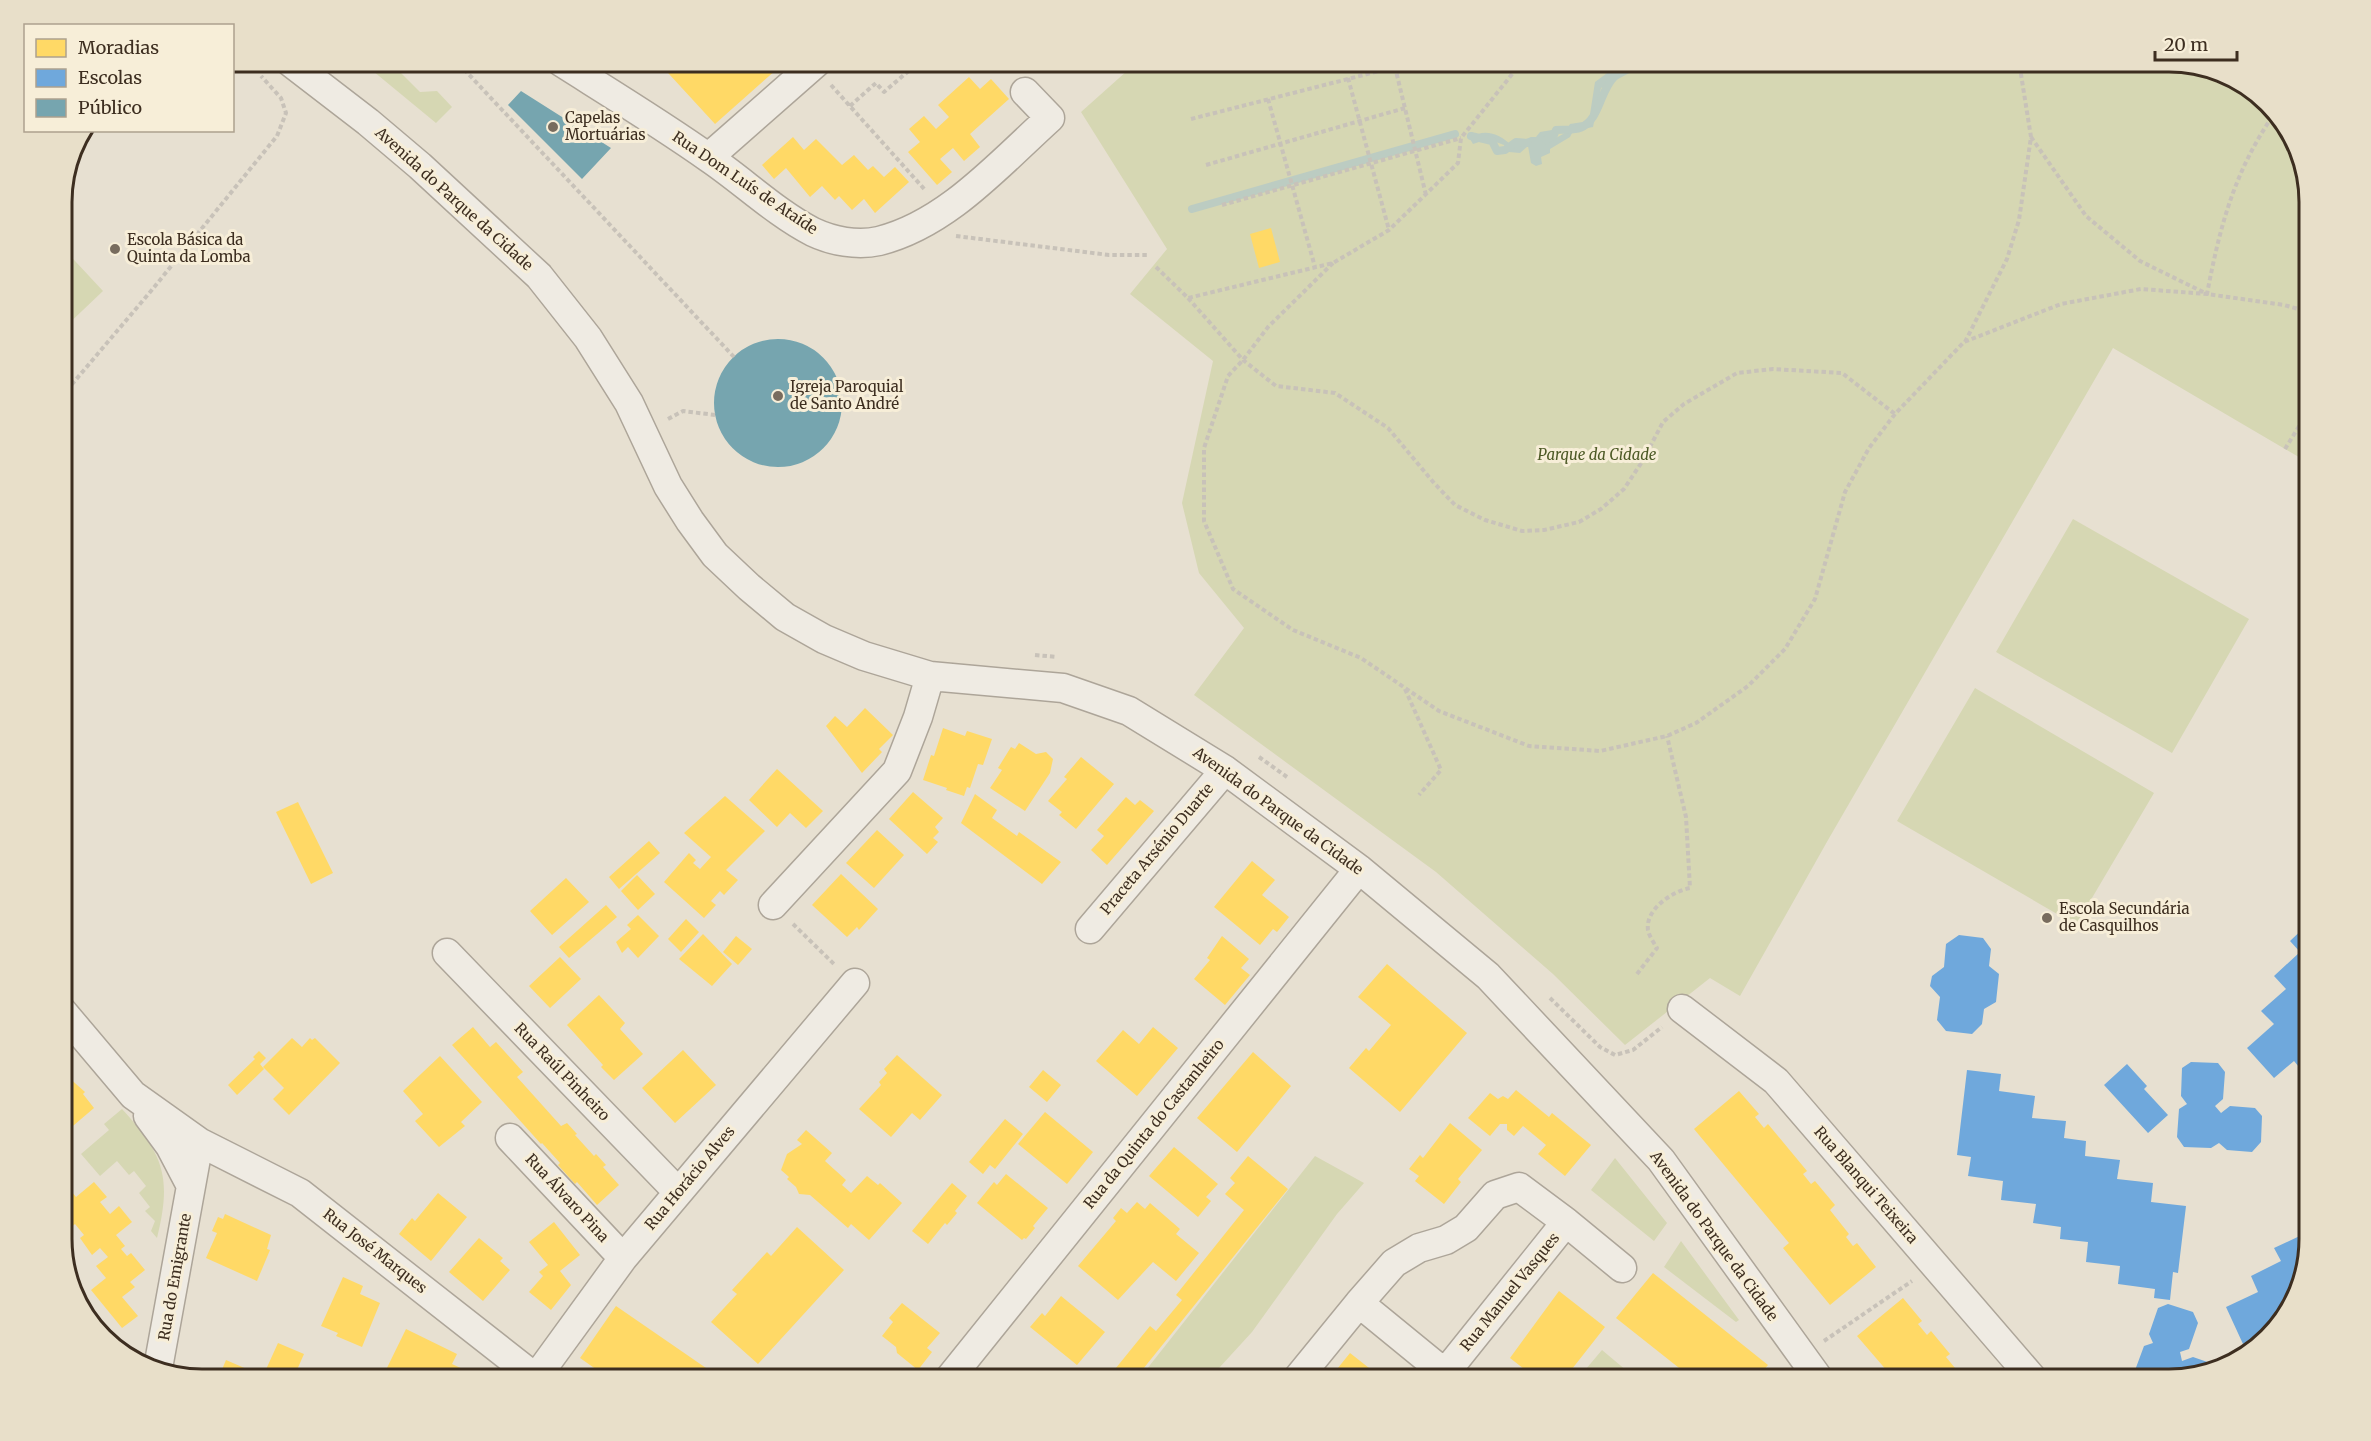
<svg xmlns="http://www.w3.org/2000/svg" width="2371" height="1441" viewBox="0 0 2371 1441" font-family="Merriweather,serif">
<rect width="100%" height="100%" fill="#e7e0d1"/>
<path fill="#d6d7b3" d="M 362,62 L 390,62 L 420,92 L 437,91 L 452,107 L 436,123 Z
M 1137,62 L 2169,62 L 2240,80 L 2291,131 L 2309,193 L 2309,463 L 2113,348 L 1828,840 L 1740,996 L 1710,978 L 1625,1045 L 1553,974 L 1436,872 L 1194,695 L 1244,628 L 1199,573 L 1182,503 L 1213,361 L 1130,294 L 1167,249 L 1081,112 Z
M 62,247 L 103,291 L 62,330 Z
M 2073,519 L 2249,619 L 2172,753 L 1996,652 Z
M 1975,688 L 2154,793 L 2076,925 L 1897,821 Z
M 122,1109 C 164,1155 172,1177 157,1238 L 151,1231 L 155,1221 L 145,1211 L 150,1207 L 139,1193 L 146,1186 L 134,1171 L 129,1175 L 117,1161 L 100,1176 L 81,1154 L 109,1130 L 104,1124 Z
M 1315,1156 L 1364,1183 L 1337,1214 L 1252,1332 L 1209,1379 L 1139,1379 Z
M 1615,1158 L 1667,1223 L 1654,1241 L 1591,1190 Z
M 1681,1241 L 1739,1320 L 1736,1322 L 1664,1267 Z
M 1602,1350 L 1627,1371 L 1630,1379 L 1585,1379 L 1580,1376 Z"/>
<path fill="#bcccc2" d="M 1622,62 L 1670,62 L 1635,70 L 1601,88 L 1593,127 L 1573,131 L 1570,137 L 1550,149 L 1550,153 L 1541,157 L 1542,164 L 1536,166 L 1531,163 L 1528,146 L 1520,153 L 1509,152 L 1504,145 L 1488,139 L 1473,144 L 1470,139 C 1483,127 1500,134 1511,145 L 1531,137 L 1536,137 L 1540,132 L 1552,130 L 1554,139 L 1565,133 L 1570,124 L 1589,121 L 1595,82 Z"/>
<path fill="#ffd966" d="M 658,62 L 785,62 L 715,124 Z
M 1098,62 L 1124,62 L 1114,71 L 1106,63 L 1103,66 Z
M 969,77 L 980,89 L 991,79 L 1009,99 L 970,134 L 980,147 L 964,161 L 953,148 L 940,159 L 952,172 L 937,185 L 908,152 L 920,142 L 909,129 L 924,116 L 936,129 L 949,117 L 938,105 Z
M 793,137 L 804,150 L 816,139 L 842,165 L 854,155 L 868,170 L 873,166 L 884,177 L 895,167 L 909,182 L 875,213 L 864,199 L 852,210 L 839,196 L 835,200 L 822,186 L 810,197 L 786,168 L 774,179 L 762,165 Z
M 1271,228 L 1280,262 L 1259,268 L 1250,234 Z
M 865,708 L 893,735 L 879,749 L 882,752 L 862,773 L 826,726 L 835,716 L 847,727 Z
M 943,728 L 965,736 L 967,731 L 992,739 L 983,765 L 978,764 L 970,788 L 967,787 L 964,796 L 946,790 L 947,788 L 923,780 L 931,755 L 934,756 Z
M 1019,743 L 1036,754 L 1046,752 L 1053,759 L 1050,773 L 1025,811 L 990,788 L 1002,770 L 998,768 L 1011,747 L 1015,749 Z
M 1081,757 L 1114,784 L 1076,829 L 1059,815 L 1062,812 L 1048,801 L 1067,779 L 1064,777 Z
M 777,769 L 823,811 L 806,828 L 790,813 L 777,827 L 749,800 Z
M 913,792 L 943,818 L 935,827 L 939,832 L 933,838 L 938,842 L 927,854 L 889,819 Z
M 975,794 L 997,810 L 992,818 L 1017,836 L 1019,832 L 1061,862 L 1042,884 L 961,823 Z
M 725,796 L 765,831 L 726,870 L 738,880 L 724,895 L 720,891 L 711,901 L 716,905 L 704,918 L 664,882 L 689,853 L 696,860 L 693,863 L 700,869 L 711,857 L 684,833 Z
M 1126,797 L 1135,805 L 1140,800 L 1154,811 L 1107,865 L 1091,850 L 1104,836 L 1097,830 Z
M 298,802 L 333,873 L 311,884 L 276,812 Z
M 877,830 L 904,855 L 874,888 L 846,863 Z
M 649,841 L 660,853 L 619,889 L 609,877 Z
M 1252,861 L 1275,880 L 1262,895 L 1289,917 L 1277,932 L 1273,929 L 1260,945 L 1214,907 Z
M 841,874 L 878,909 L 859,930 L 857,927 L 847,937 L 812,905 Z
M 637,875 L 655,894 L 638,910 L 621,891 Z
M 566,878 L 589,902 L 552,935 L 530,911 Z
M 606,905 L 617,917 L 569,958 L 559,947 Z
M 638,915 L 659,936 L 638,958 L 628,947 L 622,953 L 616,942 L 631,929 L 627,925 Z
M 686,919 L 699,932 L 681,952 L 668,939 Z
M 703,934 L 732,964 L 712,986 L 679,959 Z
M 736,936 L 752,949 L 738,965 L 723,952 Z
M 1222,936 L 1249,959 L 1241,968 L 1250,975 L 1225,1005 L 1194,979 L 1210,960 L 1207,958 Z
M 560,957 L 581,979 L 550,1008 L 529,986 Z
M 1387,964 L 1467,1033 L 1400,1112 L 1349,1068 L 1366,1048 L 1369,1051 L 1391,1025 L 1358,997 Z
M 599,995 L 625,1023 L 620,1029 L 643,1054 L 614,1080 L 601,1067 L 603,1065 L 567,1025 Z
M 473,1027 L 490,1047 L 496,1042 L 523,1072 L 517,1077 L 561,1126 L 567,1123 L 577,1134 L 575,1135 L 594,1156 L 596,1154 L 606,1165 L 603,1167 L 619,1185 L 597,1205 L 577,1182 L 575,1184 L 558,1165 L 560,1163 L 542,1143 L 541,1144 L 452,1045 Z
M 1153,1027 L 1178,1048 L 1137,1096 L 1096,1061 L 1123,1030 L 1139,1044 Z
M 292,1038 L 302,1047 L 310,1038 L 312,1040 L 315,1038 L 340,1063 L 289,1115 L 273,1099 L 284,1088 L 263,1067 Z
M 683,1050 L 716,1085 L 675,1123 L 642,1088 Z
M 259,1051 L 266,1058 L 260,1064 L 264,1069 L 237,1095 L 228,1085 L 255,1059 L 253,1057 Z
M 1253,1052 L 1291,1086 L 1237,1152 L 1197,1118 Z
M 897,1055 L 942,1095 L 920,1120 L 912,1113 L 891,1137 L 859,1109 L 881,1085 L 879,1082 L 887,1073 L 884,1069 Z
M 440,1056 L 482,1102 L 461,1122 L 465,1126 L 439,1147 L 415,1121 L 423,1114 L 403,1091 Z
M 1043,1070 L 1061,1085 L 1047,1102 L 1029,1087 Z
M 67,1076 L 85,1092 L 83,1094 L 94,1108 L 67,1131 L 64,1128 L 62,1131 L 62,1080 Z
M 1516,1090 L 1549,1117 L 1552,1113 L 1591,1145 L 1565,1176 L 1538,1154 L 1546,1145 L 1523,1126 L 1514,1136 L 1507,1130 L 1507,1124 L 1500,1124 L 1490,1136 L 1468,1118 L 1490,1093 L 1498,1099 L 1503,1096 L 1508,1099 Z
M 1739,1091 L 1759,1114 L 1755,1117 L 1764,1128 L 1768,1124 L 1807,1171 L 1803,1174 L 1811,1184 L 1815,1181 L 1835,1205 L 1830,1210 L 1849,1234 L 1846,1237 L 1853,1246 L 1857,1243 L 1876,1267 L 1830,1305 L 1783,1248 L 1789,1243 L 1694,1129 Z
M 1045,1112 L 1093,1152 L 1067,1184 L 1018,1144 Z
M 1005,1119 L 1023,1134 L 995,1169 L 990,1165 L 983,1174 L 969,1162 Z
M 1450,1123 L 1482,1150 L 1458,1179 L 1461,1182 L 1444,1204 L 1415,1181 L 1419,1176 L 1409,1169 L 1420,1155 L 1423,1158 Z
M 806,1130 L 832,1153 L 825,1161 L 846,1180 L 842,1185 L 851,1193 L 867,1176 L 878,1185 L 880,1183 L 902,1203 L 869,1240 L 851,1224 L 848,1228 L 810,1195 L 799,1194 L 796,1187 L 787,1179 L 789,1177 L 781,1170 L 787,1154 L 802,1144 L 797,1140 Z
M 1174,1147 L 1218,1184 L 1206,1197 L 1211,1201 L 1198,1217 L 1149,1176 Z
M 1248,1156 L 1288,1189 L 1135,1379 L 1107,1379 L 1150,1326 L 1156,1331 L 1182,1300 L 1176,1295 L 1244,1210 L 1225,1194 L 1235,1183 L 1230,1178 Z
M 1006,1174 L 1048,1208 L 1033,1226 L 1035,1228 L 1026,1239 L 1024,1238 L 1022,1240 L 977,1203 L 994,1182 L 997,1185 Z
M 62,1180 L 76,1197 L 94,1182 L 107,1197 L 100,1202 L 110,1214 L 119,1206 L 132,1222 L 116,1235 L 125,1246 L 121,1249 L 127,1256 L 131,1253 L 145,1270 L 130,1282 L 135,1287 L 122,1297 L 138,1316 L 122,1328 L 91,1290 L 106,1278 L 96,1266 L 108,1257 L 100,1248 L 92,1255 L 80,1238 L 84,1235 L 75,1224 L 69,1229 L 62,1221 Z
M 952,1183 L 967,1196 L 955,1211 L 957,1213 L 947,1225 L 945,1223 L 928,1244 L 912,1231 Z
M 438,1193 L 467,1217 L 431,1261 L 399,1234 L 412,1218 L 415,1221 Z
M 1137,1202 L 1145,1209 L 1150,1203 L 1180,1229 L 1176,1234 L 1199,1253 L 1176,1281 L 1153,1262 L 1118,1300 L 1078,1266 L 1116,1221 L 1113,1218 L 1121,1208 L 1127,1213 Z
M 225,1214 L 271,1235 L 267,1249 L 270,1250 L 257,1281 L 206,1258 L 217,1233 L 212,1231 L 218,1217 L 223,1219 Z
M 554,1222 L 580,1255 L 560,1271 L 571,1285 L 551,1310 L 529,1292 L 543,1276 L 539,1272 L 548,1265 L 529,1242 Z
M 797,1227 L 844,1270 L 758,1364 L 711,1322 L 737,1294 L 732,1290 L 767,1252 L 771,1256 Z
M 479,1238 L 503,1258 L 500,1261 L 510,1270 L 483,1301 L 449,1272 Z
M 1653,1273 L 1768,1365 L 1756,1379 L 1693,1379 L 1616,1318 Z
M 343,1277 L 363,1286 L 360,1294 L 380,1303 L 362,1347 L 336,1336 L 338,1333 L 321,1326 Z
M 1559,1291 L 1605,1327 L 1572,1369 L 1585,1379 L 1537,1379 L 1510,1358 Z
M 1061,1296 L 1105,1332 L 1077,1365 L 1030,1327 L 1042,1313 L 1045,1316 Z
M 1903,1298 L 1922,1321 L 1918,1324 L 1927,1335 L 1931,1331 L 1950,1354 L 1946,1357 L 1964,1379 L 1894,1379 L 1857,1336 Z
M 902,1303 L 940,1333 L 927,1348 L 932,1352 L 918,1370 L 897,1353 L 896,1347 L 882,1336 L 893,1322 L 889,1318 Z
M 616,1306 L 722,1379 L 610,1379 L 580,1358 Z
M 406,1329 L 457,1354 L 452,1364 L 484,1379 L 395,1379 L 384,1374 Z
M 278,1343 L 304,1354 L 293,1379 L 218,1379 L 226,1360 L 263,1376 Z
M 1350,1353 L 1383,1379 L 1329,1379 Z
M 855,1370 L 867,1379 L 847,1379 Z"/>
<path fill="#6fa8dc" d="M 2309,923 L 2309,1079 L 2294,1061 L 2274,1078 L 2247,1048 L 2274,1024 L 2261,1011 L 2286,989 L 2274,976 L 2300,952 L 2290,941 Z
M 1959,935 L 1983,938 L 1991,949 L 1989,966 L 1999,974 L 1996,1002 L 1984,1009 L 1982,1024 L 1972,1034 L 1946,1031 L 1937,1020 L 1940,997 L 1930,986 L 1932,976 L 1944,967 L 1946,944 Z
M 2191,1062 L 2218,1063 L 2225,1072 L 2223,1099 L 2215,1106 L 2221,1113 L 2230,1106 L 2255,1108 L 2262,1116 L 2261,1142 L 2252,1152 L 2227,1150 L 2219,1143 L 2211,1148 L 2184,1147 L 2177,1137 L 2179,1109 L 2187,1104 L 2181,1096 L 2182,1068 Z
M 2127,1064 L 2147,1086 L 2144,1089 L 2168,1115 L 2148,1133 L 2104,1085 Z
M 1967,1070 L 2001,1074 L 1999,1091 L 2035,1096 L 2032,1118 L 2066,1121 L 2064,1138 L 2086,1141 L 2085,1156 L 2120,1160 L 2117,1179 L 2153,1183 L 2151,1202 L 2186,1206 L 2178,1273 L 2173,1272 L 2170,1300 L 2154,1298 L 2155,1289 L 2118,1284 L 2120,1266 L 2086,1262 L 2088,1242 L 2060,1239 L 2061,1227 L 2033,1223 L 2036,1204 L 2001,1200 L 2003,1181 L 1968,1176 L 1971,1157 L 1957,1155 Z
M 2309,1216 L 2309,1240 L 2291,1310 L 2268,1332 L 2243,1344 L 2226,1307 L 2258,1292 L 2251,1276 L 2281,1261 L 2274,1248 L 2306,1233 L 2300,1220 Z
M 2168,1304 L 2193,1312 L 2198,1323 L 2189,1349 L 2180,1352 L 2182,1361 L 2193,1357 L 2219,1366 L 2170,1379 L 2137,1379 L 2134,1373 L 2144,1346 L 2153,1343 L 2149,1334 L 2158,1308 Z"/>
<path fill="#76a5af" d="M 521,91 L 611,148 L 582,179 L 508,105 Z
M714 403a64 64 0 1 1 128 0a64 64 0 1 1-128 0Z"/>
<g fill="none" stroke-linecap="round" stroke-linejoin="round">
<path stroke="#bcccc2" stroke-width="8" d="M 1471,136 L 1492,141 L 1497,151 L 1505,150 L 1516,142 L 1528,143
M 1546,140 L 1554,135 L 1556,130 C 1562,129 1574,131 1580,128 C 1601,119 1599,91 1615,76
M 1192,209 L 1455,134"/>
<defs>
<path id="minor" d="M 290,62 L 368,122 L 420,166 L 539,276 L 588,338 L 629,403 L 668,486 L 690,521 L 715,555 L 749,587 L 785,617 L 824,639 L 864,656 L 930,676 L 1063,688 L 1129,711 L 1225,770 L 1359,869 L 1488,976 L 1661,1160 L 1819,1379
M 561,62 C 610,93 661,124 709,158 C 743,181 776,213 813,232 C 832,241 857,246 879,241 C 947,224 999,164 1050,118 L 1025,92
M 709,157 L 817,62
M 773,905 L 897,771 L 918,717 L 930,676
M 1090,929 L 1225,770
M 447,953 L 678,1192
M 1682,1009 L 1776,1081 L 2033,1379
M 62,1011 L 133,1095 L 199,1142 L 158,1368
M 148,1116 L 170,1146 L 191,1186
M 510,1138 L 623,1258
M 199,1142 L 300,1193 L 537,1379
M 1566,1222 L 1622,1268
M 1445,1373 L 1566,1222 L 1519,1187 L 1495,1195 L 1466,1228 L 1446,1240 L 1419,1248 L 1394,1263 L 1359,1303 L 1452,1379
M 535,1379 L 623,1258 L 855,983
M 949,1379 L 1359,869
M 1297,1379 L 1359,1303"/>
</defs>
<use href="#minor" stroke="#ada599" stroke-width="31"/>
<path stroke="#c8c2b9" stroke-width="4" stroke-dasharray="4.5 3" stroke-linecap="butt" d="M 998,62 L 1007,71
M 459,64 L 734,357
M 1348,78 L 1389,230
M 831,85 L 926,191
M 1268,99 L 1315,267
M 850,106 L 876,83 L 884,92 L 919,62
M 1191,119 L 1395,67 L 1426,195
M 2031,137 L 2086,216 L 2140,261 L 2207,294 C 2220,226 2234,172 2274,114
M 1206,165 L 1405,108
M 1222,205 L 1461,138
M 956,236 L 1109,255 L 1149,255
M 1333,263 L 1268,327 L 1243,360 L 1228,376 L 1204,448 L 1204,521 L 1233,589 L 1293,630 L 1361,658 L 1439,711 L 1529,746 L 1600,751 L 1667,736 L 1696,723 L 1748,686 L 1785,649 L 1815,599 L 1845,492 L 1869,448 L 1895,414 L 1964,342 L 2061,304 L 2141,289 L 2207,294 L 2284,305 L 2309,312
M 1156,267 L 1188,298 L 1333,263 L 1389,230 L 1458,163 L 1461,138 L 1513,73 L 1518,62
M 1188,298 L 1243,360 L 1276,386 L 1335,393 L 1388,428 L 1434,483 L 1455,505 L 1485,520 L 1522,531 L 1544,530 L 1579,522 L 1601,509 L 1624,489 L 1642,462 L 1663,422 L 1684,404 L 1737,373 L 1773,369 L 1842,373 L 1895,414
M 1965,342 L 2007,259 L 2019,220 L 2031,137 L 2019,62
M 62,396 L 151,291 L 277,136 L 286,113 L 281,98 L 261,76
M 668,419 L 683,411 L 715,415
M 2285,449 L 2309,410
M 1035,655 L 1057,657
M 1405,689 L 1441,770 L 1419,795
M 1259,757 L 1287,777
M 793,924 L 835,965
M 1637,974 L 1657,948 C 1654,943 1649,936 1648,930 C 1645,909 1673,891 1690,888 L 1686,817 L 1667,736
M 1550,998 L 1600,1047 L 1615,1055 L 1633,1050 L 1662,1027
M 1824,1341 L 1912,1281"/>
<use href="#minor" stroke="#efebe3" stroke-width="28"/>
</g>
<g fill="#786c5e" stroke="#f7eed8" stroke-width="2">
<circle cx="553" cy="127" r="6"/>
<circle cx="115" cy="249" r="6"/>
<circle cx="778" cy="396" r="6"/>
<circle cx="2047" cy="918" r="6"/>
</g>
<g text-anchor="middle" stroke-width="6" stroke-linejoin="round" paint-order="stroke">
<g font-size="15" fill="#3d2e20" stroke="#f7eed8" text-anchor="start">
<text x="565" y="123">Capelas<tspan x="565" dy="17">Mortuárias</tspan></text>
<text x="127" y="245">Escola Básica da<tspan x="127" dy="17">Quinta da Lomba</tspan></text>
<text x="790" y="392">Igreja Paroquial<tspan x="790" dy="17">de Santo André</tspan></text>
<text x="2059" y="914">Escola Secundária<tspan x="2059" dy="17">de Casquilhos</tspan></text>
</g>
<g font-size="15" fill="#3d2e20" stroke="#f7eed8">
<text transform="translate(745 183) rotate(34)" y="5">Rua Dom Luís de Ataíde</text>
<text transform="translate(454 199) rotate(42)" y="5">Avenida do Parque da Cidade</text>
<text transform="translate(1278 811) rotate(36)" y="5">Avenida do Parque da Cidade</text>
<text transform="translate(1157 849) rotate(-50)" y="5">Praceta Arsénio Duarte</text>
<text transform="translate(562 1072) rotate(46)" y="5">Rua Raúl Pinheiro</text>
<text transform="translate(1154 1124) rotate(-51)" y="5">Rua da Quinta do Castanheiro</text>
<text transform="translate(690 1178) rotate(-50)" y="5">Rua Horácio Alves</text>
<text transform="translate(1866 1185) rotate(49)" y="5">Rua Blanqui Teixeira</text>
<text transform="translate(567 1198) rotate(47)" y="5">Rua Álvaro Pina</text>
<text transform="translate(1714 1236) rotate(54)" y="5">Avenida do Parque da Cidade</text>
<text transform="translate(375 1251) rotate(38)" y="5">Rua José Marques</text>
<text transform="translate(175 1277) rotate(-80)" y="5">Rua do Emigrante</text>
<text transform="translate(1510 1292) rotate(-51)" y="5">Rua Manuel Vasques</text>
</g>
<g font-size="15" font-style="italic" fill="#4d5a26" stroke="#f7eed8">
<text x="1597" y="460">Parque da Cidade</text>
</g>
</g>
<path d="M0 0H2371V1441H0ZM202 72H2169A130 130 0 0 1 2299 202V1239A130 130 0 0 1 2169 1369H202A130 130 0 0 1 72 1239V202A130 130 0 0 1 202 72Z" fill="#e8dfc9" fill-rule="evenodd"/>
<path fill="none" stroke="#3d2e20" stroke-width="3" d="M202 72H2169A130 130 0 0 1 2299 202V1239A130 130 0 0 1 2169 1369H202A130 130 0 0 1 72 1239V202A130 130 0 0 1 202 72Z"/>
<rect x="24" y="24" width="210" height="108" fill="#f7eed8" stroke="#ada18e" stroke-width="1.5"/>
<rect x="36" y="39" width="30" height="18" fill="#ffd966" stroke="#ada18e" stroke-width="1.5"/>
<text x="78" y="54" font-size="18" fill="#3d2e20">Moradias</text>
<rect x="36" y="69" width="30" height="18" fill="#6fa8dc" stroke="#ada18e" stroke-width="1.5"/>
<text x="78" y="84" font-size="18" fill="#3d2e20">Escolas</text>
<rect x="36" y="99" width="30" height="18" fill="#76a5af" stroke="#ada18e" stroke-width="1.5"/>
<text x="78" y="114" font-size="18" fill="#3d2e20">Público</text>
<path d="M2155 51v9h82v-9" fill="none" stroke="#3d2e20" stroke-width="3"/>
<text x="2164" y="51" font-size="18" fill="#3d2e20" stroke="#f7eed8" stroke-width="4.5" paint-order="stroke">20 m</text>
</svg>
